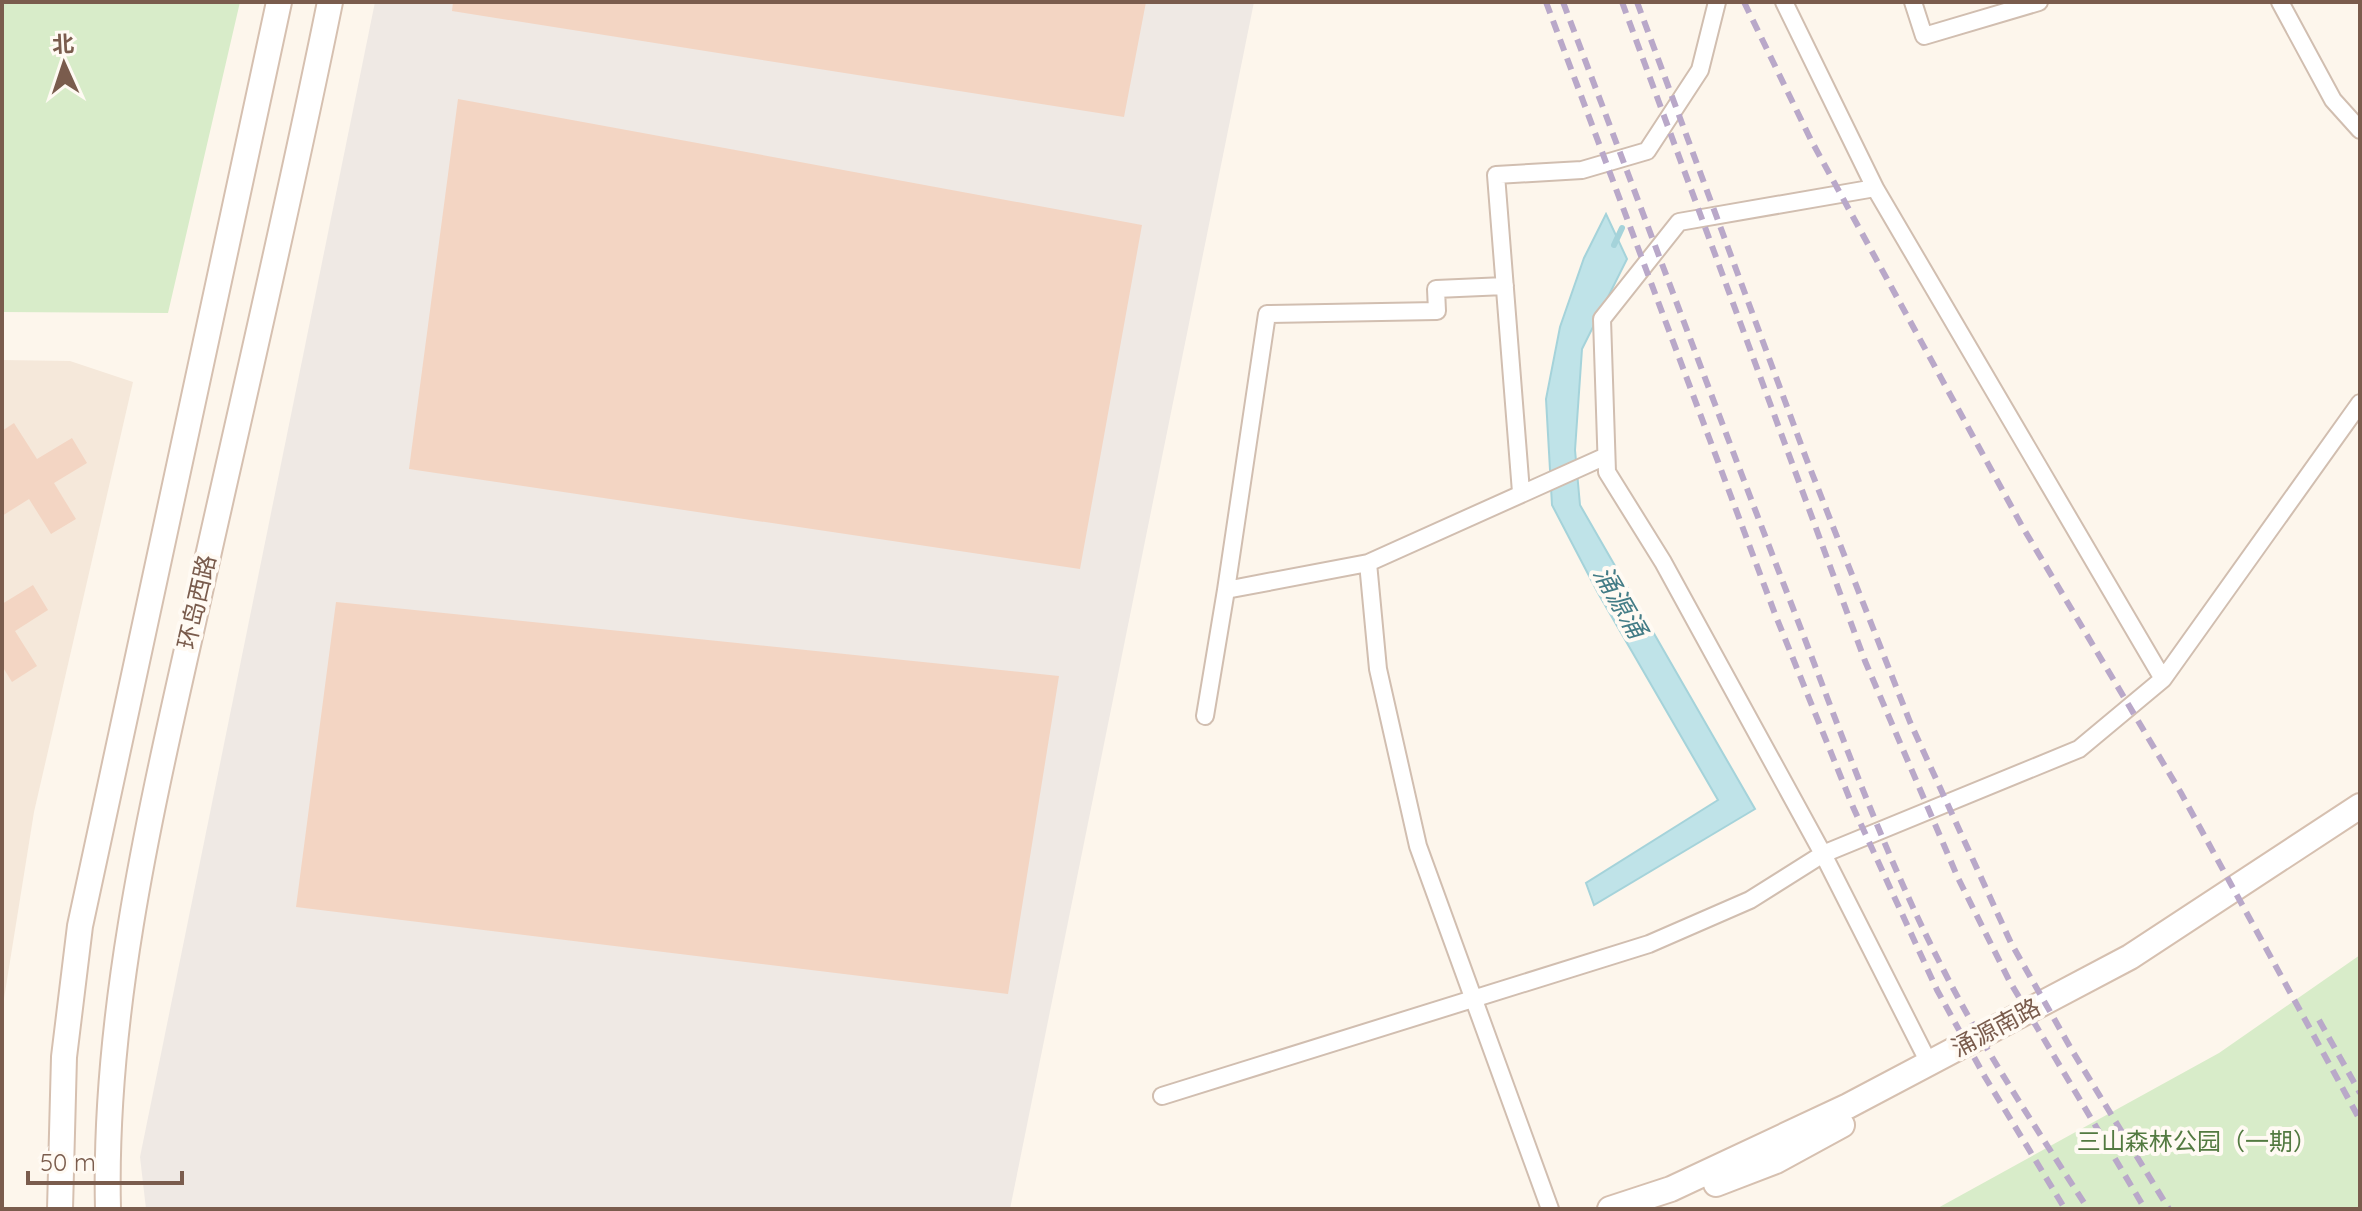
<svg xmlns="http://www.w3.org/2000/svg" width="2362" height="1211" viewBox="0 0 2362 1211" font-family="Quicksand,'Noto Sans SC',sans-serif">
<rect width="100%" height="100%" fill="#fdf6ec"/>
<path fill="#f5e8da" d="M 2,360 L 70,361 L 133,382 L 34,812 L 2,1011 Z"/>
<path fill="#efe9e4" d="M 375,2 L 1254,2 L 1010,1209 L 146,1209 L 140,1157 Z"/>
<path fill="#d8ecc9" d="M 2,2 L 240,2 L 168,313 L 2,312 Z
M 2360,955 L 2360,1209 L 1936,1209 L 2219,1053 Z"/>
<path fill="#bfe3e8" stroke="#a5d3da" stroke-width="2" d="M 1606,214 L 1627,259 L 1582,349 L 1575,450 L 1580,505 L 1755,809 L 1594,905 L 1586,883 L 1718,800 L 1598,593 L 1552,505 L 1546,399 L 1560,327 L 1584,258 Z"/>
<g fill="none" stroke-linecap="round" stroke-linejoin="round">
<path stroke="#a5d3da" stroke-width="6" d="M 1614,245 L 1622,228"/>
</g>
<path fill="#f3d5c3" d="M 453,2 L 1146,2 L 1124,117 L 452,11 Z
M 458,99 L 1142,225 L 1080,569 L 409,469 Z
M 14,423 L 37,459 L 72,438 L 87,463 L 54,483 L 76,519 L 51,534 L 29,499 L 2,516 L 2,431 Z
M 33,585 L 48,610 L 15,631 L 37,666 L 12,682 L 2,666 L 2,604 Z
M 336,602 L 1059,676 L 1008,994 L 296,907 Z"/>
<g fill="none" stroke-linecap="round" stroke-linejoin="round">
<defs>
<path id="street" d="M 1784,2 L 1875,188 L 1679,222 L 1602,319 L 1607,472 L 1663,562 L 1823,854 L 1929,1063
M 1913,2 L 1924,36 L 2039,2
M 2280,2 L 2333,100 L 2360,130
M 1875,188 L 2163,679
M 1521,492 L 1496,175 L 1582,170 L 1647,151 L 1700,70 L 1717,2
M 1368,563 L 1378,669 L 1418,846 L 1550,1209
M 1226,590 L 1368,563 L 1606,456
M 1205,716 L 1226,590 L 1267,314 L 1437,311 L 1436,289 L 1505,286
M 1162,1096 L 1649,944 L 1750,900 L 1823,854 L 2079,749 L 2163,679 L 2360,403"/>
<path id="secondary" d="M 1716,1184 L 1776,1161 L 1842,1125
M 60,1209 L 64,1057 L 80,926 L 279,2
M 108,1209 C 103,1007 153,801 197,605 C 242,404 289,204 330,2
M 1610,1209 L 1671,1189 L 1848,1106 L 2130,957 L 2360,806"/>
</defs>
<use href="#street" stroke="#d1beb0" stroke-width="20"/>
<use href="#secondary" stroke="#d6c0b0" stroke-width="28"/>
<use href="#street" stroke="#fff" stroke-width="16"/>
<use href="#secondary" stroke="#fff" stroke-width="24"/>
<path stroke="#b9a8c9" stroke-width="6" stroke-dasharray="12 8" stroke-linecap="butt" d="M 1546,2 L 1775,614 L 1853,807 L 1937,990 L 1985,1077 L 2065,1209
M 1563,2 C 1641,207 1717,412 1796,616 C 1842,735 1885,857 1944,971 C 1986,1053 2038,1131 2088,1209
M 1622,2 L 1865,661 L 1958,878 L 2010,982 L 2145,1209
M 1637,2 L 1806,458 L 1910,722 L 2011,943 L 2073,1052 L 2169,1209
M 1744,2 L 1811,140 L 2022,526 L 2181,793 L 2360,1120
M 2319,1020 L 2360,1093"/>
</g>
<g text-anchor="middle" stroke-width="8" stroke-linejoin="round" paint-order="stroke">
<g font-size="24" fill="#7a5c4d" stroke="#fffaf3">
<text transform="translate(197 602) rotate(-77)" y="8">环岛西路</text>
<text transform="translate(1996 1028) rotate(-28)" y="8">涌源南路</text>
</g>
<g font-size="24" fill="#537a41" stroke="#fffaf3">
<text x="2197" y="1150">三山森林公园（一期）</text>
</g>
<g font-size="26" font-style="italic" fill="#437c86" stroke="#fffaf3">
<text transform="translate(1620 602) rotate(60)" y="9">涌源涌</text>
</g>
</g>
<rect width="2362" height="1211" fill="none" stroke="#7a5c4d" stroke-width="8"/>
<g transform="translate(64 64) rotate(357)" stroke="#fffaf3" stroke-width="6" paint-order="stroke">
<path d="M0-6L14 30L0 20L-14 30Z" fill="#7a5c4d"/>
<text y="-12" font-size="22" font-weight="bold" text-anchor="middle" fill="#7a5c4d">北</text>
</g>
<path d="M28 1171v12h154v-12" fill="none" stroke="#7a5c4d" stroke-width="4"/>
<text x="40" y="1171" font-size="24" fill="#7a5c4d" stroke="#fffaf3" stroke-width="6" paint-order="stroke">50 m</text>
</svg>
